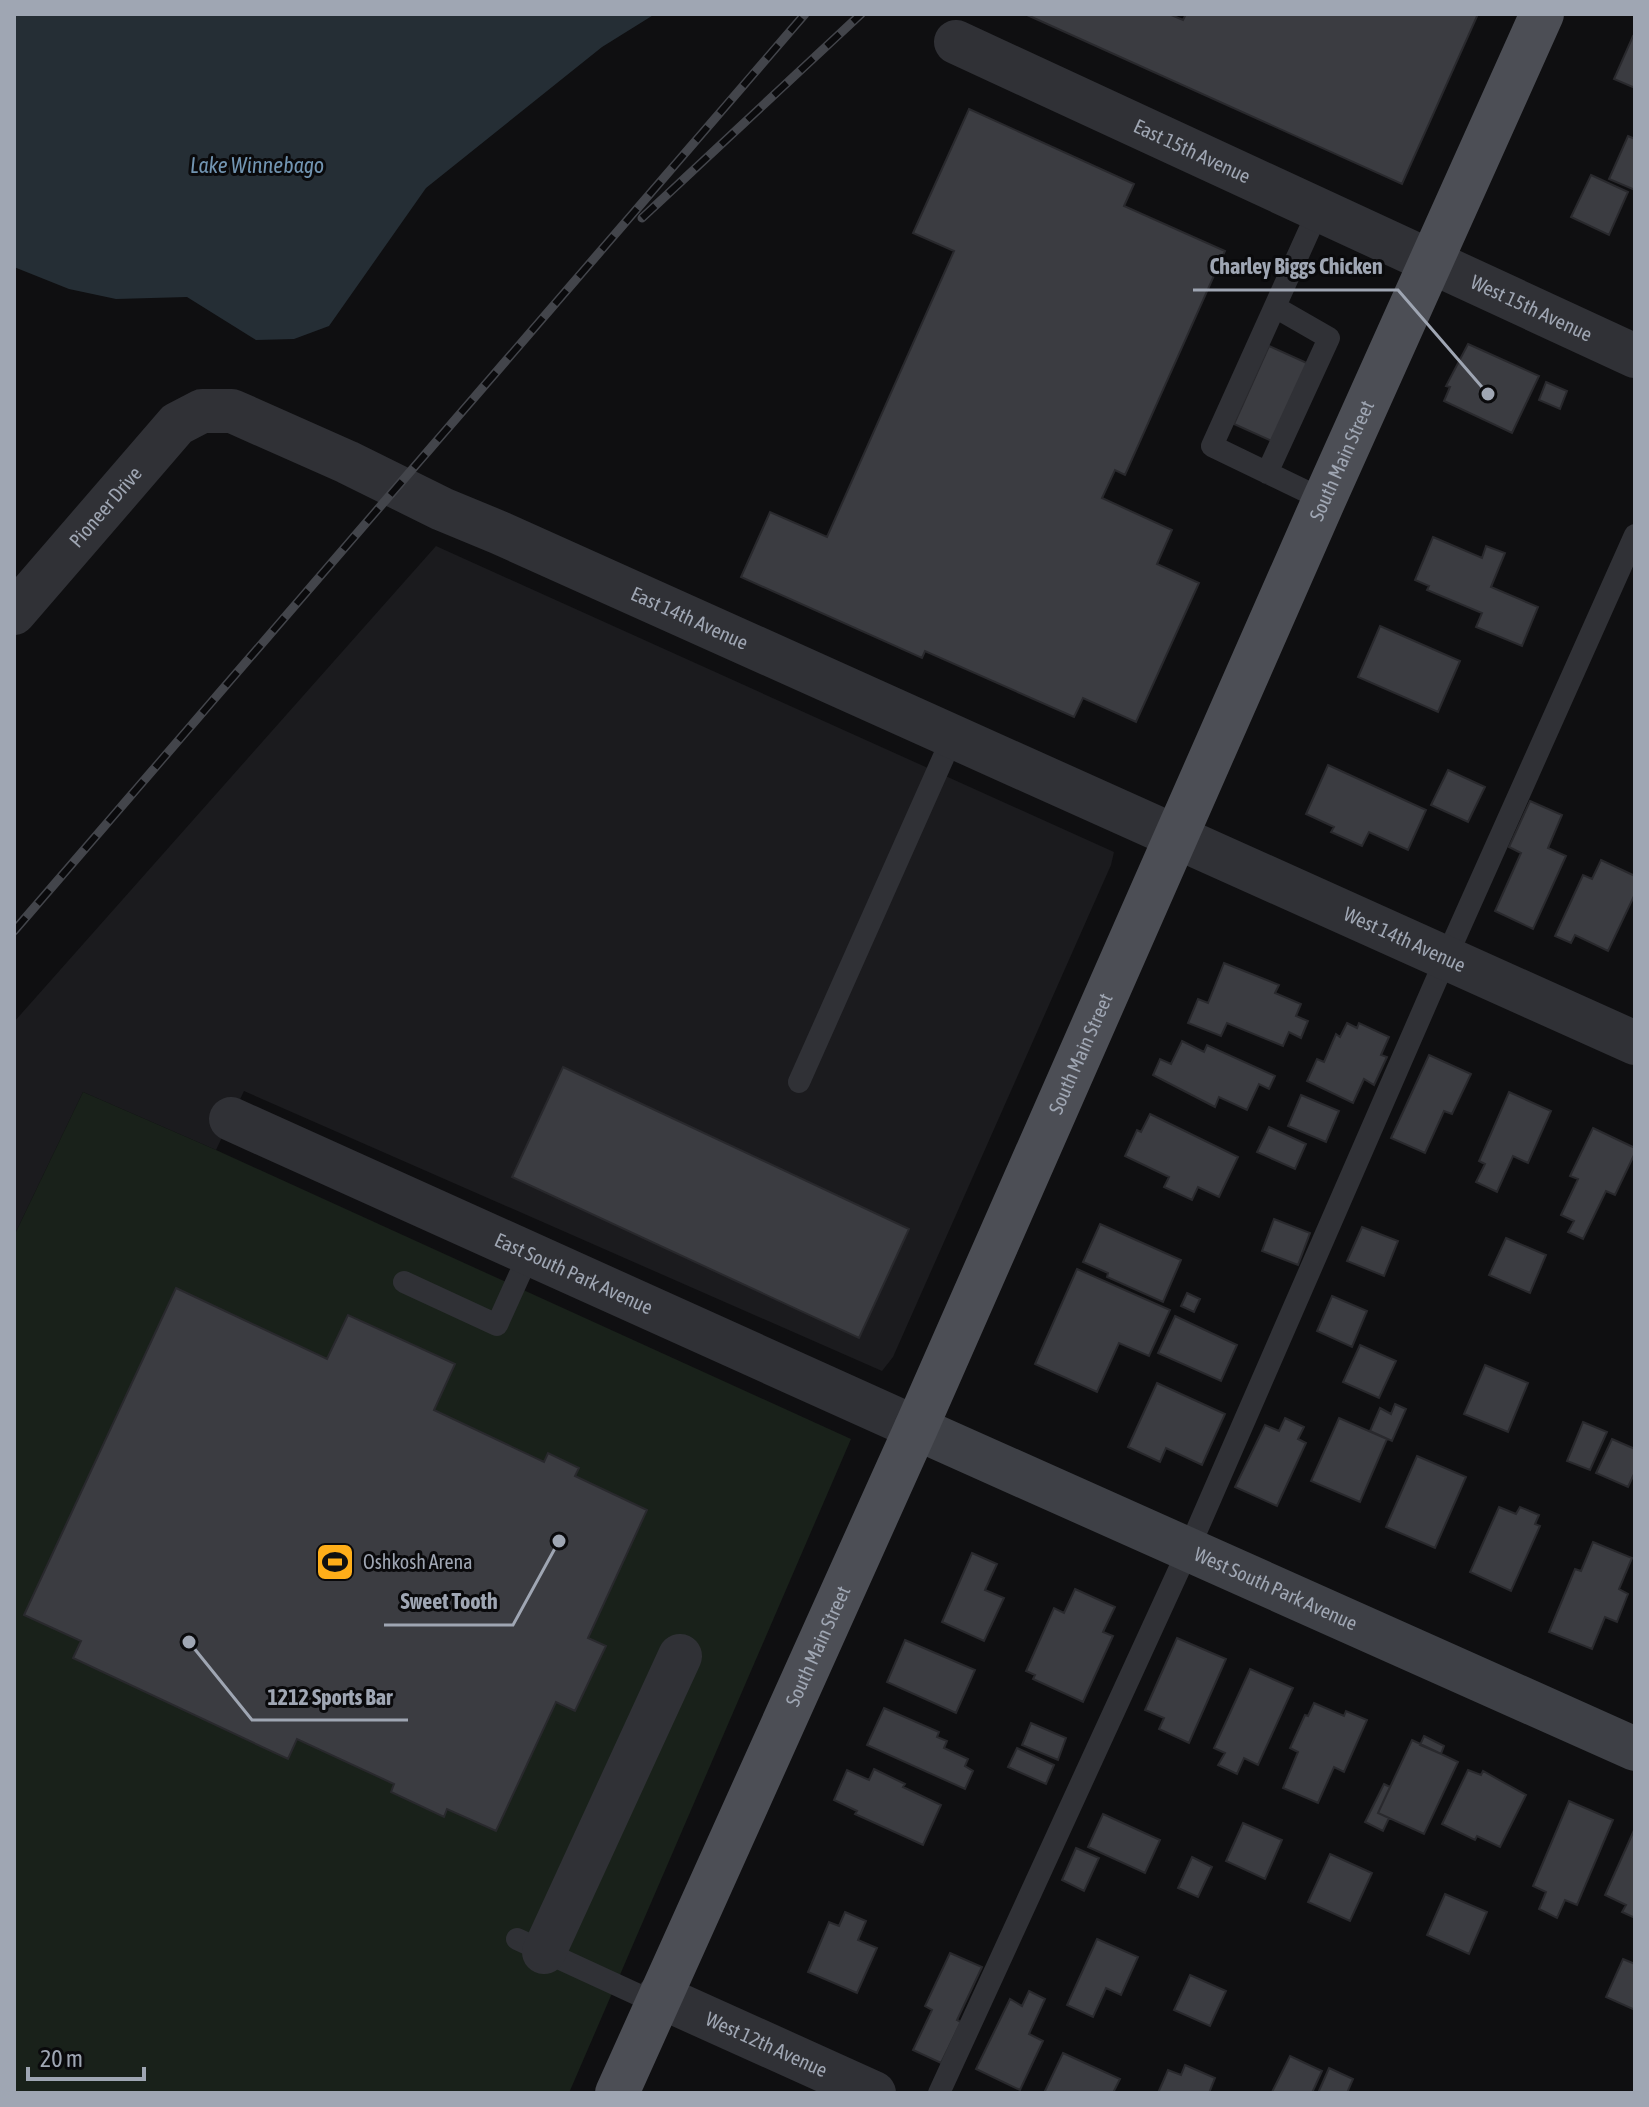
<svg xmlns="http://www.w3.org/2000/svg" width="1649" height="2107" viewBox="0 0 1649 2107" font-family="'Asap Condensed',sans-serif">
<rect width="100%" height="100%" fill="#0f0f11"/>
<path fill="#1b1b1e" d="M 436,546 L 1114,852 L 1111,865 L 893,1357 L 882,1371 L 244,1091 L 216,1150 L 83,1092 L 14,1236 L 14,1022 Z"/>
<path fill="#19211a" d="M 83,1092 L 216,1150 L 851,1439 L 569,2093 L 14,2093 L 14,1236 Z"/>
<path fill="#252e35" d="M 14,14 L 655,14 L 602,47 L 426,188 L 329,326 L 294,339 L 256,340 L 187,297 L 116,299 L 69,289 L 14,267 Z"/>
<path fill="#3b3c41" stroke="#29292d" stroke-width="2" d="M 1025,14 L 1169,14 L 1183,20 L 1186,14 L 1478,14 L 1402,184 Z
M 1633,36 L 1635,37 L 1635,88 L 1614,79 Z
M 969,109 L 1134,184 L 1124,206 L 1225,251 L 1125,475 L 1115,470 L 1102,498 L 1172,530 L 1157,564 L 1199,583 L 1136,722 L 1083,698 L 1074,717 L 925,651 L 922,658 L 741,577 L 770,512 L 827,537 L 954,251 L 913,233 Z
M 1628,136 L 1635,139 L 1635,190 L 1609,179 Z
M 1591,175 L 1628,192 L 1609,235 L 1571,217 Z
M 1468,344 L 1539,376 L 1512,433 L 1444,401 L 1450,387 L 1446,386 Z
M 1269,346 L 1309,364 L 1274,442 L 1234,424 Z
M 1546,382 L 1567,391 L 1560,409 L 1539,400 Z
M 1433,537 L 1482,558 L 1486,546 L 1505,553 L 1491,587 L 1538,607 L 1522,646 L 1476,627 L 1482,613 L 1427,590 L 1429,586 L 1415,580 Z
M 1380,626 L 1460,661 L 1438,712 L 1358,677 Z
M 1328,765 L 1426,810 L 1408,850 L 1369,832 L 1362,846 L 1331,832 L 1334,827 L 1306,814 Z
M 1448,770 L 1485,787 L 1468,822 L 1431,805 Z
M 1530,801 L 1562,815 L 1548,848 L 1566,856 L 1533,929 L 1495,911 L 1521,853 L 1509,847 Z
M 1601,860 L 1635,876 L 1635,894 L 1608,951 L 1575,935 L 1571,943 L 1555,936 L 1583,875 L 1592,879 Z
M 1224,963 L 1279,985 L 1275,993 L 1301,1004 L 1296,1016 L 1308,1021 L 1301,1038 L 1289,1032 L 1283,1046 L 1227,1023 L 1221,1036 L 1188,1023 L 1198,999 L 1208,1003 Z
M 1347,1023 L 1357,1028 L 1359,1023 L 1389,1037 L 1381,1055 L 1387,1057 L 1374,1085 L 1364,1079 L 1353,1103 L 1307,1081 L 1317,1059 L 1324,1062 L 1336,1034 L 1340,1037 Z
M 1182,1041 L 1204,1052 L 1207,1045 L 1275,1076 L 1269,1089 L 1259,1084 L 1247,1110 L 1219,1097 L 1215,1107 L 1153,1075 L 1160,1059 L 1171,1064 Z
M 1429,1055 L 1471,1074 L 1452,1114 L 1444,1111 L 1425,1153 L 1391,1138 Z
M 563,1067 L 909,1229 L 859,1338 L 512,1177 Z
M 1509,1092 L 1551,1111 L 1528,1163 L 1513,1156 L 1497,1192 L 1476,1182 L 1485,1164 L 1479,1161 Z
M 1301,1095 L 1339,1111 L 1326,1142 L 1288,1126 Z
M 1150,1114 L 1238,1157 L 1219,1197 L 1198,1187 L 1192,1200 L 1164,1187 L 1169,1177 L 1125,1156 L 1137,1130 L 1141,1132 Z
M 1269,1127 L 1306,1144 L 1295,1169 L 1257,1152 Z
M 1593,1128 L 1635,1148 L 1635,1153 L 1615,1195 L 1606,1191 L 1583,1239 L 1568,1232 L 1574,1221 L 1561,1215 L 1578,1179 L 1570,1176 Z
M 1274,1219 L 1310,1233 L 1298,1265 L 1262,1251 Z
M 1100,1224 L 1181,1260 L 1163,1302 L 1107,1277 L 1108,1273 L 1083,1262 Z
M 1362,1227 L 1398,1241 L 1384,1276 L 1347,1261 Z
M 1506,1238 L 1546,1255 L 1530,1293 L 1489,1275 Z
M 1077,1269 L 1170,1310 L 1149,1356 L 1119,1343 L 1097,1392 L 1035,1364 Z
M 176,1288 L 327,1359 L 348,1315 L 455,1364 L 434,1410 L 544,1462 L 548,1453 L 579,1468 L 575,1476 L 647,1510 L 588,1638 L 606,1646 L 592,1675 L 575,1711 L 556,1702 L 496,1831 L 447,1809 L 444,1817 L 391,1792 L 394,1784 L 297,1739 L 288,1759 L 73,1658 L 81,1641 L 24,1615 Z
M 1187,1293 L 1200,1299 L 1194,1312 L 1181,1306 Z
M 1332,1296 L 1367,1311 L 1352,1347 L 1317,1331 Z
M 1175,1316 L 1237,1345 L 1221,1381 L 1158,1353 Z
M 1360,1345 L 1396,1361 L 1379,1398 L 1343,1382 Z
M 1485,1365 L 1528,1383 L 1508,1432 L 1464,1414 Z
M 1157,1383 L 1225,1414 L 1202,1465 L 1166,1448 L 1160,1462 L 1128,1447 Z
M 1395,1404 L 1406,1409 L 1392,1441 L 1370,1431 L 1380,1408 L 1391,1414 Z
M 1285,1418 L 1304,1427 L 1298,1439 L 1306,1443 L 1277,1506 L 1235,1487 L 1265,1425 L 1279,1431 Z
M 1339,1418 L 1387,1439 L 1360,1502 L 1311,1481 Z
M 1583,1422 L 1607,1432 L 1590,1470 L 1567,1461 Z
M 1612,1439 L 1635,1449 L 1635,1472 L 1628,1487 L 1596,1473 Z
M 1417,1456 L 1466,1477 L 1435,1548 L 1386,1527 Z
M 1499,1507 L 1516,1514 L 1520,1507 L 1539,1515 L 1535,1524 L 1540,1526 L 1511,1591 L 1470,1572 Z
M 1593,1542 L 1632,1558 L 1619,1589 L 1628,1594 L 1617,1622 L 1605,1617 L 1592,1649 L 1549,1632 L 1575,1569 L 1581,1571 Z
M 972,1553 L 997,1564 L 985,1590 L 1004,1598 L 984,1641 L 942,1622 Z
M 1075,1589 L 1115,1607 L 1103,1632 L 1113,1636 L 1083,1702 L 1033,1679 L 1035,1675 L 1026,1671 L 1054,1608 L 1064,1613 Z
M 1177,1638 L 1226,1659 L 1189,1743 L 1159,1729 L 1164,1718 L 1145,1710 Z
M 905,1640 L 975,1670 L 956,1713 L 887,1682 Z
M 1250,1669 L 1293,1688 L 1258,1765 L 1244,1758 L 1237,1774 L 1218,1765 L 1225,1753 L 1214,1748 Z
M 1314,1703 L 1344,1716 L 1346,1711 L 1367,1720 L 1344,1772 L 1334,1767 L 1318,1803 L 1283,1788 L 1298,1752 L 1290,1748 L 1305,1715 L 1308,1716 Z
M 884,1708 L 939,1732 L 937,1737 L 947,1741 L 944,1748 L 968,1759 L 965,1766 L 973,1771 L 965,1789 L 867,1745 Z
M 1031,1723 L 1066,1738 L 1058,1760 L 1022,1745 Z
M 1424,1736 L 1444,1746 L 1441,1754 L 1420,1745 Z
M 1412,1740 L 1458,1762 L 1424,1834 L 1378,1813 Z
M 1017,1748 L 1054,1765 L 1046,1784 L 1008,1767 Z
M 874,1769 L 905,1784 L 903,1787 L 941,1805 L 923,1845 L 855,1814 L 857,1811 L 834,1800 L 847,1770 L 869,1780 Z
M 1468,1770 L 1481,1775 L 1483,1771 L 1526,1795 L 1500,1847 L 1477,1836 L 1475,1840 L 1442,1824 Z
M 1384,1784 L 1390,1787 L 1378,1813 L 1389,1818 L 1383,1831 L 1365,1822 Z
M 1569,1801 L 1613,1820 L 1577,1905 L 1565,1900 L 1557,1918 L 1539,1909 L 1546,1892 L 1533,1886 Z
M 1103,1814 L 1160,1840 L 1145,1873 L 1088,1847 Z
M 1243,1823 L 1282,1840 L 1265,1879 L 1226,1861 Z
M 1635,1828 L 1635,1918 L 1622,1912 L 1626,1905 L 1605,1895 Z
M 1076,1848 L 1099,1858 L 1084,1891 L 1062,1880 Z
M 1330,1854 L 1372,1873 L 1350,1921 L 1308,1902 Z
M 1192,1857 L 1212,1867 L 1198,1897 L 1178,1888 Z
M 1445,1894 L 1487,1912 L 1469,1954 L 1427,1935 Z
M 845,1912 L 866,1921 L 858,1940 L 877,1948 L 857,1993 L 808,1972 L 829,1922 L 839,1926 Z
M 1097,1939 L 1138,1957 L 1121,1995 L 1106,1988 L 1093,2017 L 1067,2005 Z
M 950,1953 L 982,1967 L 957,2020 L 961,2022 L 941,2063 L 913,2050 L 932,2010 L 925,2006 Z
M 1623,1959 L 1635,1964 L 1635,2010 L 1606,1997 Z
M 1190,1975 L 1226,1991 L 1210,2026 L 1174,2010 Z
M 1029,1991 L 1045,1999 L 1029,2034 L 1043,2041 L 1020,2090 L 976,2069 L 1010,1999 L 1022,2006 Z
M 1063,2053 L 1120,2079 L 1113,2093 L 1044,2093 Z
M 1290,2056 L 1322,2071 L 1312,2093 L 1272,2092 Z
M 1185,2065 L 1215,2078 L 1209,2093 L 1158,2093 L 1168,2070 L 1181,2075 Z
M 1329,2068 L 1353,2079 L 1347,2093 L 1318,2093 Z"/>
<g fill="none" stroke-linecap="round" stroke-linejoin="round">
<path stroke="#303136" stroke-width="22" d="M 1318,211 L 1212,446 L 1324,500
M 1267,473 L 1329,338 L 1275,307
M 799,1082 L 953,736
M 404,1282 L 497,1325 L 529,1254
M 517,1939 L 656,2003
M 939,2093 L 1189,1548 L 1446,958 L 1635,535"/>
<g stroke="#303136" stroke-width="44">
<path id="s1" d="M 956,42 L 1635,356"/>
<path id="s2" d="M 14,613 L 177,424 L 202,411 L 232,411 L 347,462 L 442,509 L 500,533 L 1635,1043"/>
<path id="s3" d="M 231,1119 L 916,1428"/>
<path d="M 544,1952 L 680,1656"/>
<path id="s4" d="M 659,1996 L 874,2093"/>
</g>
<path stroke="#3e4046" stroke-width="44" id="s5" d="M 916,1428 L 1635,1749"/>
<path stroke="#4c4e55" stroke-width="44" id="s6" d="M 617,2093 L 916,1428 L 1324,500 L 1542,14"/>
<defs>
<path id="rail" d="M 642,218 L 861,14
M 14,931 L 805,14"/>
</defs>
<use href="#rail" stroke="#43454b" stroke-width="9"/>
<use href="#rail" stroke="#0a0a0c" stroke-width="6" stroke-dasharray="18" stroke-linecap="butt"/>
</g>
<defs>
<symbol id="stadium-square" viewBox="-11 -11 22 22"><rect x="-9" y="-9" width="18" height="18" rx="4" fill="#ffae19" stroke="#0a0a0c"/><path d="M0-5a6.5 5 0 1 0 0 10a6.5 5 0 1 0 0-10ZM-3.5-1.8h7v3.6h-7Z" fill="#111"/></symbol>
</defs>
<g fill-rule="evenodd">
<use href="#stadium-square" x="313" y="1540" width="44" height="44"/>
</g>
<g text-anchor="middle" stroke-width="6" stroke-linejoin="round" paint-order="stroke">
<g font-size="20" fill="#9fa6b3" stroke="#0a0a0c">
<text dy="7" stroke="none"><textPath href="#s1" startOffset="260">East 15th Avenue</textPath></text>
<text dy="7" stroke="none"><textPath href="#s1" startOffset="634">West 15th Avenue</textPath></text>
<text dy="7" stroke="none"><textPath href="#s6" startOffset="1786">South Main Street</textPath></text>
<text dy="7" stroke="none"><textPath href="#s2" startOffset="140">Pioneer Drive</textPath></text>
<text dy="7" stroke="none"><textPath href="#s2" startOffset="810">East 14th Avenue</textPath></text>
<text dy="7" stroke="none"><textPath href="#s2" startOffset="1594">West 14th Avenue</textPath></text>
<text dy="7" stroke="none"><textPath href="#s6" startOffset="1138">South Main Street</textPath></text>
<text dy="7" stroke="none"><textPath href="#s3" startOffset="376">East South Park Avenue</textPath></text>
<text dy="7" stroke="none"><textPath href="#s5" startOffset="394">West South Park Avenue</textPath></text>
<text dy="7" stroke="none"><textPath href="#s6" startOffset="490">South Main Street</textPath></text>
<text dy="7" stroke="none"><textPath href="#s4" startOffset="118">West 12th Avenue</textPath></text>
</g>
<g font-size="20" fill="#9fa6b3" stroke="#0a0a0c" text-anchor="start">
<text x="363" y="1569">Oshkosh Arena</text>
</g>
<g font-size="22" font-style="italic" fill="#7295b2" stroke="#0a0a0c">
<text x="257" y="173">Lake Winnebago</text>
</g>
</g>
<path fill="none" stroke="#9fa6b3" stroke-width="3" d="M1488 394L1398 290H1193M559 1541L513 1625H384M189 1642L252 1720H408"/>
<g fill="#9fa6b3" stroke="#0a0a0c" stroke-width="3">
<circle cx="1488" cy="394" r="8"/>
<circle cx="559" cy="1541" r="8"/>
<circle cx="189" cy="1642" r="8"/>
</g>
<g font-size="22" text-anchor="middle" font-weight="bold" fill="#9fa6b3" stroke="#0a0a0c" stroke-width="6" stroke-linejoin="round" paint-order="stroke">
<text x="1296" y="274">Charley Biggs Chicken</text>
<text x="449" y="1609">Sweet Tooth</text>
<text x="330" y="1705">1212 Sports Bar</text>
</g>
<rect width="1649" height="2107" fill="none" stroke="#9fa6b3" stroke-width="32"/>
<path d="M28 2067v12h116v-12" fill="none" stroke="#9fa6b3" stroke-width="4"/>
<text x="40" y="2067" font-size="24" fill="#9fa6b3" stroke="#0a0a0c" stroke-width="6" paint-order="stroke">20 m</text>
</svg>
